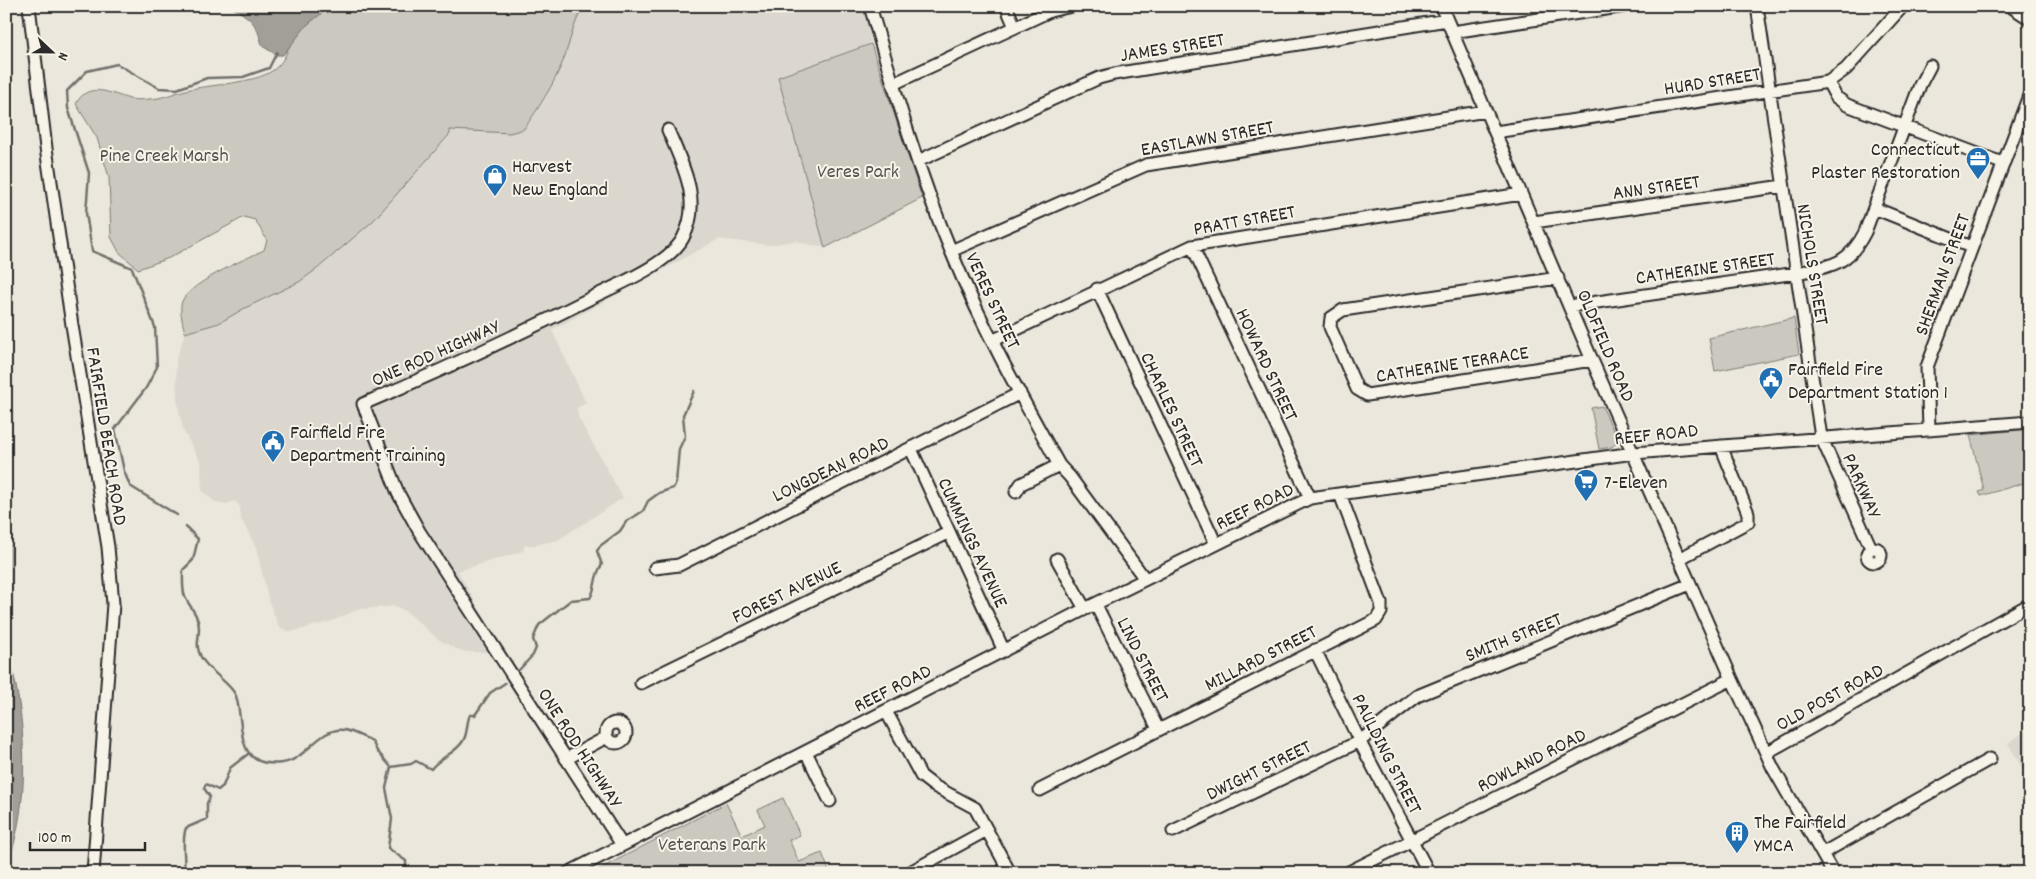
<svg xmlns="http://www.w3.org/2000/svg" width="2036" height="879" viewBox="0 0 2036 879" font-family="Dekko,sans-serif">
<rect width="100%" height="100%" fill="#ebe7dd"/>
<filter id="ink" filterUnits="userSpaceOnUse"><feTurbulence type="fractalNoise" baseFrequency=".02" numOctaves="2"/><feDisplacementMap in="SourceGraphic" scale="10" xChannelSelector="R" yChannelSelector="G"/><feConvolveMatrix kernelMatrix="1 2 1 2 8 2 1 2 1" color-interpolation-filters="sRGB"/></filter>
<g filter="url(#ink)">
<path fill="#dbd7ce" d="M 584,6 L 865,6 L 871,44 L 778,77 L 825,248 L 795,241 L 768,245 L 719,239 L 552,330 L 586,403 L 577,408 L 578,417 L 623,498 L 558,540 L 535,545 L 525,545 L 523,551 L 458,571 L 499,645 L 486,652 L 467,652 L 456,649 L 438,639 L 407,612 L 395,606 L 360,609 L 329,622 L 291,632 L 279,627 L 269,602 L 256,547 L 241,519 L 240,507 L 235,501 L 227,504 L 215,502 L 202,491 L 201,463 L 183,430 L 177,399 L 176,360 L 185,333 L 219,323 L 245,308 L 299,282 L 317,269 L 373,221 L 450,135 L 450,130 L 510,133 L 524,129 L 546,97 L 563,60 L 573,24 Z
M 2030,728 L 2030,782 L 2008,743 Z"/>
<path fill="#cbc8bf" stroke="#7b7a75" d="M 332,6 L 584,6 C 572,26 571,40 563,61 C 553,86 539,107 524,129 L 510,133 L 450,130 L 450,134 L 373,221 L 317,269 L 299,282 L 245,308 L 219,323 L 185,333 C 183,324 180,314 181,305 C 183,285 246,259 264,250 L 267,240 L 255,220 L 244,217 L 169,258 L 138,269 L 119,252 L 111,237 L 109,177 L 97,138 L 76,104 C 88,80 111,94 130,99 C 135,100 143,100 149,99 C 161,99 174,93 186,90 C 208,85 255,83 272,71 C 288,60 291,42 292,24 Z
M 871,44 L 922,198 L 825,248 L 778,77 Z
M 1794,318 L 1799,354 L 1715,371 L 1709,338 Z
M 1602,406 L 1618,441 L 1612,447 L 1599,449 L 1591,408 Z
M 2030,429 L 2030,481 L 1981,496 L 1979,492 L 1984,490 L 1970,435 Z
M 783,798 L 800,835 L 789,840 L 799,862 L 822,853 L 830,873 L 592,873 L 726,803 L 742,836 L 765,825 L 758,810 Z"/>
<path fill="#a29f98" stroke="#72716c" d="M 230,6 L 331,6 L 307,25 L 283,55 L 277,55 L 262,46 C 257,22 250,18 230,6 Z
M 6,429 L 10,489 L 10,590 L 6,604 Z
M 6,645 C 27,716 32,799 6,870 Z"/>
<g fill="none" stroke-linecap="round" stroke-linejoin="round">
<path stroke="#72716c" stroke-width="2.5" d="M 177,515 L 130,486 L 124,471 L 115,429 L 146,388 L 157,367 L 155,327 L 132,268 L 92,251 L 86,213 L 89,173 L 68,108 L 67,91 L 87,71 L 117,64 L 159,88 L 177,89 L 207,78 L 243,77 L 269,68 L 277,52
M 186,527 L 198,539 L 193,560 L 183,570 C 183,578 182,589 185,597 C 190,607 199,616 199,628 C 199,640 195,645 201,657 C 209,672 232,684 236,696 C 245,727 234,769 282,763 C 306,761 318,727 344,730 C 353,731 364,738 372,741 L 377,751 L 391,767 L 386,788 L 392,819 L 388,848 L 406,861 L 406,873
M 519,670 L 533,655 L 536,648 L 533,639 L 539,625 L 571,600 L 590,598 C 597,588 593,576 602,565 L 597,551 L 600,546 L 620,531 L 626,522 L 643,511 L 648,501 L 659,493 L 673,488 L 676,483 L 679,449 L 685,436 L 683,415 L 694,391
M 391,767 L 411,764 L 416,761 L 431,769 C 440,757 455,754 463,741 C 468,734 466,723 470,715 L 475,715 L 490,693 L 505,683
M 184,873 C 186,860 181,840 186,828 L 207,819 L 207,803 L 210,797 L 204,788 L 206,784 L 218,790 L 223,786 L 230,768 L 248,754"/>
<defs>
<path id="minor" d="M 29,6 L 46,148 L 72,325 L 108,547 L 113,604 L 93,873
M 870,6 C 894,88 918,172 951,251 C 981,325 1020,395 1059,465 L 1070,477 L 1145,579
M 1006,6 L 1015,27
M 1441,6 L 1592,360 L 1732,679 L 1773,768 L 1833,873
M 1757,6 L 1821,437 L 1871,548
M 2010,6 L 2030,19
M 1452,32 L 1626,6
M 1828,82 L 1836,97 L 1847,105 L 2002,163
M 893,84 L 1050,11 L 1072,6
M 1495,132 L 1828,82 L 1846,69 L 1903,6
M 918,161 L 1099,78 L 1114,74 L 1447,20
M 1874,208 L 1971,247
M 1534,222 L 1783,186
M 1192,246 L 1310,498
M 951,251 L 1146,165 L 1486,111
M 1558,278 L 1343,310 L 1331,318 L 1330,327 L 1357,389 L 1367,395 L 1592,360
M 1097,289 L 1216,544
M 1570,306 L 1796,273 C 1830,266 1848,266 1865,232 L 1920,85 L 1930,66
M 992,341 L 1192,246 L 1521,194
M 1929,429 L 1927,367 L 2030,93
M 911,449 L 1004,651
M 1016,492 L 1021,484 L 1059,465
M1867 555a7 7 0 1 1 14 0a7 7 0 1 1-14 0Z
M 1057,559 L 1085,609
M 1679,559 L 1748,522 L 1748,513 L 1721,446
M 655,568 L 679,565 L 1020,393
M 1096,605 L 1158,729
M 1315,650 L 1363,748 L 1429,873
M 641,683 L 948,533
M 886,711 L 921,776 L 934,786 L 975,808 L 1009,871
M606 733a10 10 0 1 1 20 0a10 10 0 1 1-20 0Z
M 806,752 L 830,801
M 1766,753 L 2030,604
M 566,759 L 607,737
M 1040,790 L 1376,620 L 1381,612 L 1381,603 L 1340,494
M 1173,831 L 1360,741 L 1417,696 L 1690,584
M 622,845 L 419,531 L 398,493 L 363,404 C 441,371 516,336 591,298 C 617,285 669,264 683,238 C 703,201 682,164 668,130
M 1823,853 L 1990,759
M 568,873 L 1085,609 L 1310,498 L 1634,453 L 2030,422
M 908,873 L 987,830
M 1347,873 L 1732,679"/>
</defs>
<use href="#minor" stroke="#2b2b2b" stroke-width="15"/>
<use href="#minor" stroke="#f7f3e8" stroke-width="11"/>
</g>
</g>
<defs>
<symbol id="office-pin" viewBox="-11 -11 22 30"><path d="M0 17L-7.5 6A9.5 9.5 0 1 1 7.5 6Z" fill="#1f6fb2" stroke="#f7f3e8"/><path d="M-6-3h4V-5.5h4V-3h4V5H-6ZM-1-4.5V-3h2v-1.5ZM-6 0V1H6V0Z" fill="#fff"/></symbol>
<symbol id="shop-pin" viewBox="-11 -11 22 30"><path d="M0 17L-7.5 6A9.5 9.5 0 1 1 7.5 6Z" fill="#1f6fb2" stroke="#f7f3e8"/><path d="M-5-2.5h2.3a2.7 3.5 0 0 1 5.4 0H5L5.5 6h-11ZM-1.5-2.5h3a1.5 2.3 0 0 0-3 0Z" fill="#fff"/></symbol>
<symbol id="civic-pin" viewBox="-11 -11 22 30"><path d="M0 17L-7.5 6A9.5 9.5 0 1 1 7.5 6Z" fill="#1f6fb2" stroke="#f7f3e8"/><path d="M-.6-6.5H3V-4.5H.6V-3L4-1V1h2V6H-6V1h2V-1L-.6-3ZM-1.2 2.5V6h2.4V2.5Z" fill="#fff"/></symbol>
<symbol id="supermarket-pin" viewBox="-11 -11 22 30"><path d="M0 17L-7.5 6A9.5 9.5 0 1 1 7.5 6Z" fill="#1f6fb2" stroke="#f7f3e8"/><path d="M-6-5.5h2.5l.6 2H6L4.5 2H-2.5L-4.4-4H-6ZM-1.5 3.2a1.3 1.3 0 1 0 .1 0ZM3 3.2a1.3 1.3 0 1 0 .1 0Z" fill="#fff"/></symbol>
<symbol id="building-pin" viewBox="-11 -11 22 30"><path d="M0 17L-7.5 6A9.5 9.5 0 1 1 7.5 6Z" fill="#1f6fb2" stroke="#f7f3e8"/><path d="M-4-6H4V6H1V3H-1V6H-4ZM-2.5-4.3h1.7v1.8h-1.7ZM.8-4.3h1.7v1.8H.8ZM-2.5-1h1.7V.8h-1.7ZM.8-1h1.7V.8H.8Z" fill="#fff"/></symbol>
</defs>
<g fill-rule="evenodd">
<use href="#office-pin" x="1964" y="145" width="28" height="38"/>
<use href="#shop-pin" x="481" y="162" width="28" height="38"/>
<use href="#civic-pin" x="1757" y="365" width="28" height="38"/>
<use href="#civic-pin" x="259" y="428" width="28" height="38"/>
<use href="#supermarket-pin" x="1572" y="467" width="28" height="38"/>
<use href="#building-pin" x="1723" y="819" width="28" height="38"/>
</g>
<g text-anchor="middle" stroke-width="4" stroke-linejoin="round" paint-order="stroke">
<g font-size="20" fill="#2b2b2b" stroke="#f7f3e8">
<text transform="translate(1172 46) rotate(-9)" y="7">JAMES STREET</text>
<text transform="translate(1712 80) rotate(-9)" y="7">HURD STREET</text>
<text transform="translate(1207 137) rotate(-10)" y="7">EASTLAWN STREET</text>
<text transform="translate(1656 186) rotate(-8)" y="7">ANN STREET</text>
<text transform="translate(1244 219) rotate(-10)" y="7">PRATT STREET</text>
<text transform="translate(1814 264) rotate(81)" y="7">NICHOLS STREET</text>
<text transform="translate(1705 267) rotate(-8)" y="7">CATHERINE STREET</text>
<text transform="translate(1941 274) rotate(-70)" y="7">SHERMAN STREET</text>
<text transform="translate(994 300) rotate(65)" y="7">VERES STREET</text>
<text transform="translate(1607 345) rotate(67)" y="7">OLDFIELD ROAD</text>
<text transform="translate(435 352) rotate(-24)" y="7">ONE ROD HIGHWAY</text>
<text transform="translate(1452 363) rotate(-9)" y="7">CATHERINE TERRACE</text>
<text transform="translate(1268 364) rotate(65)" y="7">HOWARD STREET</text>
<text transform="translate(1173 409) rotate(65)" y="7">CHARLES STREET</text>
<text transform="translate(1656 433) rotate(-6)" y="7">REEF ROAD</text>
<text transform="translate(108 436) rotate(81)" y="7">FAIRFIELD BEACH ROAD</text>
<text transform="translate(830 468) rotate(-26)" y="7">LONGDEAN ROAD</text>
<text transform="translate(1863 485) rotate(66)" y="7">PARKWAY</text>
<text transform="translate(1254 505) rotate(-26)" y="7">REEF ROAD</text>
<text transform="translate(974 542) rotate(65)" y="7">CUMMINGS AVENUE</text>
<text transform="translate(786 591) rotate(-26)" y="7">FOREST AVENUE</text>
<text transform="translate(1513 636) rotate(-22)" y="7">SMITH STREET</text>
<text transform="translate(1260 657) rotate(-27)" y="7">MILLARD STREET</text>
<text transform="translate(1144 659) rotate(63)" y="7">LIND STREET</text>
<text transform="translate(892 687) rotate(-27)" y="7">REEF ROAD</text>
<text transform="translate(1829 696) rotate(-29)" y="7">OLD POST ROAD</text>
<text transform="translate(581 747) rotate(57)" y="7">ONE ROD HIGHWAY</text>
<text transform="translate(1388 753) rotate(63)" y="7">PAULDING STREET</text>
<text transform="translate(1531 759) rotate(-27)" y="7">ROWLAND ROAD</text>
<text transform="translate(1258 769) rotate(-26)" y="7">DWIGHT STREET</text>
</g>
<g font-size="20" fill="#2b2b2b" stroke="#f7f3e8" text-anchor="start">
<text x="1960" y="155" text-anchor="end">Connecticut<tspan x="1960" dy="23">Plaster Restoration</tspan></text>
<text x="512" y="172">Harvest<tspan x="512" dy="23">New England</tspan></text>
<text x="1788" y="375">Fairfield Fire<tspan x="1788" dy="23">Department Station 1</tspan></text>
<text x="290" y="438">Fairfield Fire<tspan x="290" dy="23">Department Training</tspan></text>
<text x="1604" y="488">7-Eleven</text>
<text x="1754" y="828">The Fairfield<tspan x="1754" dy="23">YMCA</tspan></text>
</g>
<g font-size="20" fill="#535250" stroke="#f7f3e8">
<text x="164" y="161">Pine Creek Marsh</text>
<text x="858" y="177">Veres Park</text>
<text x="712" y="850">Veterans Park</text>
</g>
</g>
<rect width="2036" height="879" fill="none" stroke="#f7f3e8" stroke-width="25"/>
<rect x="12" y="12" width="2011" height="854" fill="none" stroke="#2b2b2b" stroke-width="2" filter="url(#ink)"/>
<g transform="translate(52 52) rotate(112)" stroke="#f7f3e8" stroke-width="4" paint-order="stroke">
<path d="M0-4L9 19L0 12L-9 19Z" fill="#2b2b2b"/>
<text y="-8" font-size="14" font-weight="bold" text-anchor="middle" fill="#2b2b2b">N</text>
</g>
<path d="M30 842v8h115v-8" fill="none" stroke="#2b2b2b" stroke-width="2.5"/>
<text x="38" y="842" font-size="15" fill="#2b2b2b" stroke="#f7f3e8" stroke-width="4" paint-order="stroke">100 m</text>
</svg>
